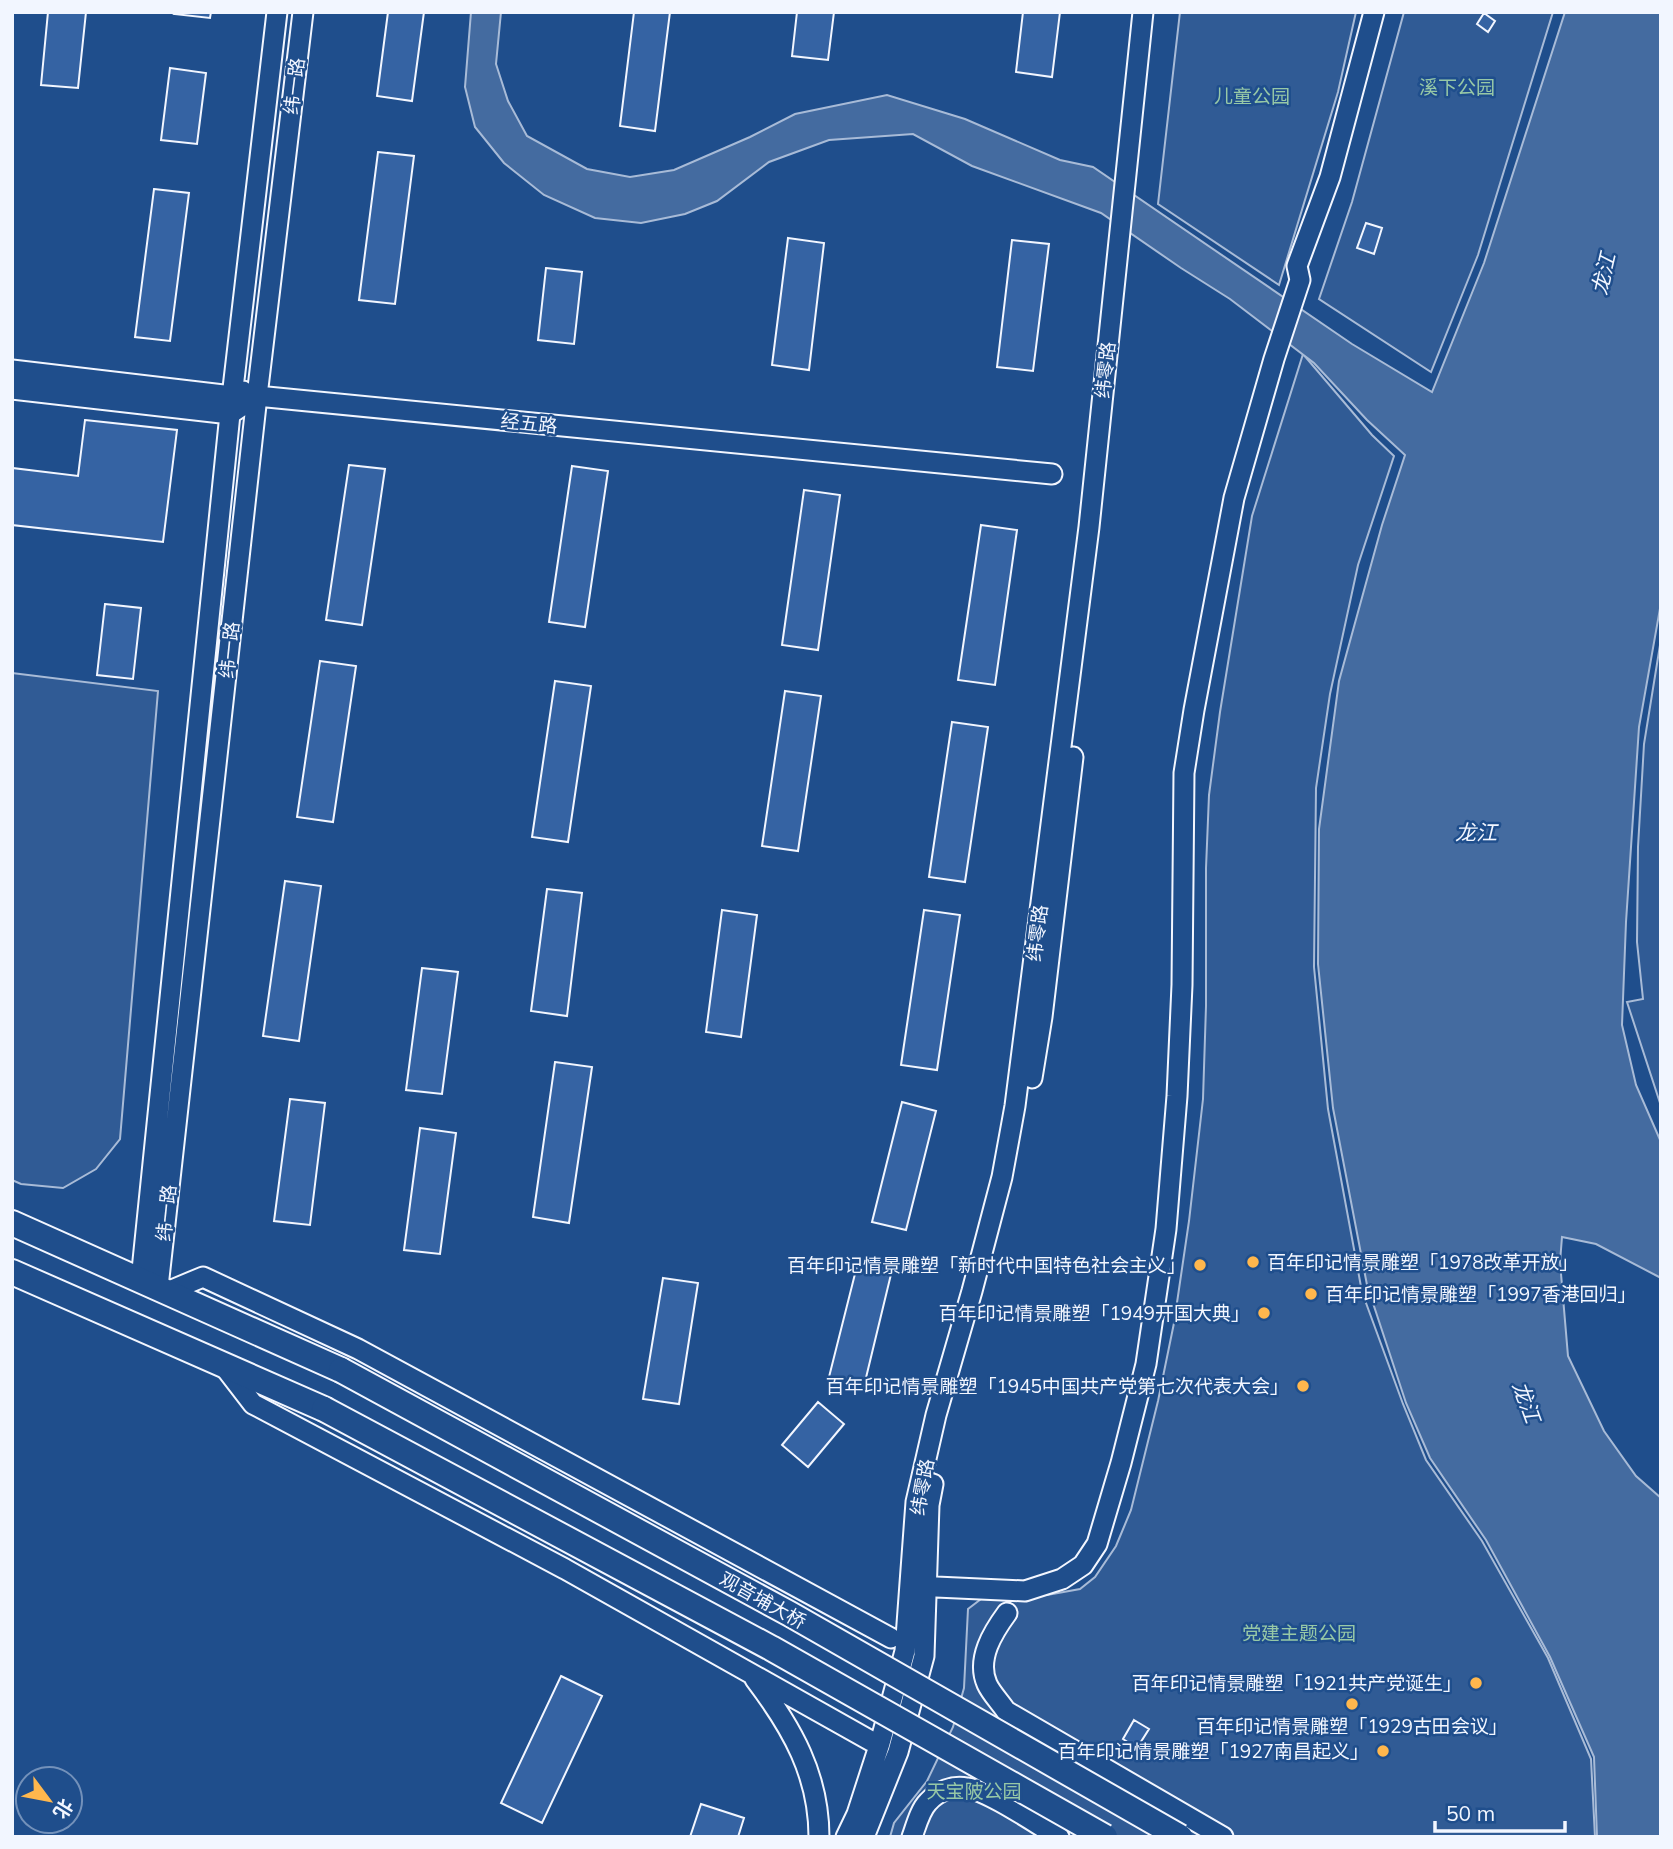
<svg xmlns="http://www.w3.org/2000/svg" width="1673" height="1849" viewBox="0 0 1673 1849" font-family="Mulish,'Noto Sans SC',sans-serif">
<rect width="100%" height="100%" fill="#1f4e8c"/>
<path fill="#305b95" stroke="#a8bbd7" stroke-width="2" d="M 1180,12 L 1356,12 L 1338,92 L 1279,285 L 1158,204 Z
M 1404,12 L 1553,12 L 1478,255 L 1431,372 L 1319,299 L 1352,202 Z
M 1303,354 L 1372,435 L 1394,456 L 1358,565 L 1330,694 L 1316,788 L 1314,967 L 1328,1109 L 1362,1292 L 1403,1404 L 1426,1460 L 1482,1541 L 1548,1658 L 1591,1759 L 1595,1837 L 890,1837 L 894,1823 L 927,1781 L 953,1727 L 964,1688 L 968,1609 L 985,1596 L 1047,1595 L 1080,1589 L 1095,1577 L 1116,1546 L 1131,1510 L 1158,1401 L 1174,1323 L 1189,1221 L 1203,1099 L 1206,1006 L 1206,868 L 1209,795 L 1220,712 L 1252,516 Z
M 1661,639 L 1661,1106 L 1627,1002 L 1643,999 L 1637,942 L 1638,847 L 1644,744 Z
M 12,673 L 158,691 L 120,1139 L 96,1169 L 63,1188 L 21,1184 L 12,1180 Z"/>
<path fill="#446ba0" stroke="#a8bbd7" stroke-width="2" d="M 471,12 L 501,12 L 496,64 L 508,101 L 527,136 L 587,169 L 630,177 L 674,170 L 750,137 L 795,114 L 887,95 L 965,119 L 1060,160 L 1093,167 L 1352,344 L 1432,392 L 1484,263 L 1565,12 L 1661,12 L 1661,603 L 1639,727 L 1626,922 L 1622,1025 L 1636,1085 L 1661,1142 L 1661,1278 L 1596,1244 L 1562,1237 L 1560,1262 L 1568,1356 L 1604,1431 L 1636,1476 L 1661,1498 L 1661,1837 L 1597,1837 L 1594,1757 L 1550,1657 L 1486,1540 L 1430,1458 L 1406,1403 L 1367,1285 L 1333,1108 L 1318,964 L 1319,829 L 1339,681 L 1382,525 L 1405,455 L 1367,420 L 1314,363 L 1230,299 L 1181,268 L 1101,213 L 972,166 L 913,134 L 829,140 L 769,162 L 717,201 L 685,214 L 641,223 L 595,218 L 544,195 L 504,163 L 475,127 L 465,87 Z"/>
<path fill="#3563a3" stroke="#f2f6ff" stroke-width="2" d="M 48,12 L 86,12 L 78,88 L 41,85 Z
M 175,12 L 211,12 L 210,18 L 174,14 Z
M 388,12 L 424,12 L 412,101 L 377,96 Z
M 634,12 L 670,12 L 655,131 L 620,126 Z
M 797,12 L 834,12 L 828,60 L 792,56 Z
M 1023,12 L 1060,12 L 1052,77 L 1016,72 Z
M 1484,13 L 1495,21 L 1488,32 L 1477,24 Z
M 170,68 L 206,73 L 197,144 L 161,140 Z
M 378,152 L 414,156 L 395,304 L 359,300 Z
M 154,189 L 189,193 L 170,341 L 135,337 Z
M 1366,223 L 1382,228 L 1374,254 L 1357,248 Z
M 788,238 L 824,243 L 809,370 L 772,365 Z
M 1012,240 L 1049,244 L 1033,371 L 997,367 Z
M 546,268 L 582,272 L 574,344 L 538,340 Z
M 85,420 L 177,430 L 163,542 L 12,525 L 12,468 L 78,476 Z
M 349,465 L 385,469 L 362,625 L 326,620 Z
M 572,466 L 608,471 L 585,627 L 549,622 Z
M 804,490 L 840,495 L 818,650 L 782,645 Z
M 981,525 L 1017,530 L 995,685 L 958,680 Z
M 105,604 L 141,608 L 133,679 L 97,675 Z
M 320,661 L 356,666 L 333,822 L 297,817 Z
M 555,681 L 591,686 L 568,842 L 532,837 Z
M 785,691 L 821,696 L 798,851 L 762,846 Z
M 952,722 L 988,727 L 965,882 L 929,877 Z
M 285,881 L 321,886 L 299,1041 L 263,1036 Z
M 547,889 L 582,893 L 567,1016 L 531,1011 Z
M 722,910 L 757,915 L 741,1037 L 706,1032 Z
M 924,910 L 960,915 L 937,1070 L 901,1065 Z
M 422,968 L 458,972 L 442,1094 L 406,1090 Z
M 555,1062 L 592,1067 L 569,1223 L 533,1217 Z
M 290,1099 L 325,1103 L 310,1225 L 274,1221 Z
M 902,1102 L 936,1111 L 906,1230 L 872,1222 Z
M 420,1128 L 456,1133 L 440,1254 L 404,1250 Z
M 859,1258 L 893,1266 L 864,1386 L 829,1377 Z
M 663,1278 L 698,1283 L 679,1404 L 643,1399 Z
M 818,1402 L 844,1424 L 808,1467 L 782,1445 Z
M 561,1676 L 602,1696 L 542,1823 L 501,1803 Z
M 1134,1720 L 1149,1729 L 1137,1748 L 1123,1739 Z
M 701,1804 L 744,1818 L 738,1837 L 690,1837 Z"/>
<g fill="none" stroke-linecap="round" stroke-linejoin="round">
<defs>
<path id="minor" d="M 12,370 L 232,396 L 243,391
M 12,389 L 230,414 L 257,396 L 1052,474
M 1032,1078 L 1042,1017 L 1073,757
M 141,1280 L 230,414 L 277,12
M 158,1287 L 257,396 L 303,12
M 167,1292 L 203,1277 L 358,1349 L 891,1638
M 223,1365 L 253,1404 L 565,1569 L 871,1741
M 936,1587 L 1025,1591 L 1062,1579 L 1083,1565 L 1097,1544 L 1121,1463 L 1146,1364 L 1166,1229 L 1177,1096 L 1182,985 L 1184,773 L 1194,710 L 1234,498 L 1274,359 L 1300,280 L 1297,266 L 1330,177 L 1374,12
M 1007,1613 C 993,1632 976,1659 987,1684 C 991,1693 1000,1702 1006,1711 L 1223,1837
M 755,1679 C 792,1728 819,1775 819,1837
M 846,1837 L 857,1814 L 880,1743 L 905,1651 L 916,1502 L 936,1415 L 972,1291 L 1002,1177 L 1015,1106 L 1089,527 L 1143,12
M 864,1837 L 898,1752 L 924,1656 L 929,1505 L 933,1484
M 912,1837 C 916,1826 920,1810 928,1802 C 938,1791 953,1785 967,1788 C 989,1791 1038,1825 1059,1837"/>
<path id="major" d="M 12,1223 L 341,1370
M 12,1272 L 324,1409"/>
</defs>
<use href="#minor" stroke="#f2f6ff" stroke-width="23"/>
<use href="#major" stroke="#f2f6ff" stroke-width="28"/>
<use href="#minor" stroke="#1f4e8c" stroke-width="19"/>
<use href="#major" stroke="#1f4e8c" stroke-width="24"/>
<defs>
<path id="major-bridge" d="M 341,1370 L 790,1614 L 1180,1837
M 324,1409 L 771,1648 L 1105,1837"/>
</defs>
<use href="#major-bridge" stroke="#f2f6ff" stroke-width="28" stroke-linecap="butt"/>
<use href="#major-bridge" stroke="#1f4e8c" stroke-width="24"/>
</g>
<g fill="#ffb74d" stroke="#1f4e8c" stroke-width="2.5">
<circle cx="1253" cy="1262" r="7"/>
<circle cx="1200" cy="1265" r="7"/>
<circle cx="1311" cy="1294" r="7"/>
<circle cx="1264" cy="1313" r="7"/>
<circle cx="1303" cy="1386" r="7"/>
<circle cx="1476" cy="1683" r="7"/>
<circle cx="1352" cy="1704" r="7"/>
<circle cx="1383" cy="1751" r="7"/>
</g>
<g text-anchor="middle" stroke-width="5" stroke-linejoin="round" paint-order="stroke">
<g font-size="19" fill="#f2f6ff" stroke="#1f4e8c">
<text transform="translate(294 86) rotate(-83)" y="7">纬一路</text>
<text transform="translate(1105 370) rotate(-84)" y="7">纬零路</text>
<text transform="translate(529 423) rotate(6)" y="7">经五路</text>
<text transform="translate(229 650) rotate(-84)" y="7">纬一路</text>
<text transform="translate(1037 933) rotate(-83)" y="7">纬零路</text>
<text transform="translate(166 1213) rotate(-84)" y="7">纬一路</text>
<text transform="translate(922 1487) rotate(-80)" y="7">纬零路</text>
<text transform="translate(763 1600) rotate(29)" y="7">观音埔大桥</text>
</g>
<g font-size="19" fill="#97c8a6" stroke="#1f4e8c">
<text x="1457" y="94">溪下公园</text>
<text x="1252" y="103">儿童公园</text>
<text x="1299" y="1640">党建主题公园</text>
<text x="974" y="1798">天宝陂公园</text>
</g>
<g font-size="19" fill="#f2f6ff" stroke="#1f4e8c" text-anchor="end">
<text x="1267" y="1269" text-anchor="start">百年印记情景雕塑「1978改革开放」</text>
<text x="1186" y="1272">百年印记情景雕塑「新时代中国特色社会主义」</text>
<text x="1325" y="1301" text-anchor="start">百年印记情景雕塑「1997香港回归」</text>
<text x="1250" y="1320">百年印记情景雕塑「1949开国大典」</text>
<text x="1289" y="1393">百年印记情景雕塑「1945中国共产党第七次代表大会」</text>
<text x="1462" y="1690">百年印记情景雕塑「1921共产党诞生」</text>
<text x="1352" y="1733" text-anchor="middle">百年印记情景雕塑「1929古田会议」</text>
<text x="1369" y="1758">百年印记情景雕塑「1927南昌起义」</text>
</g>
<g font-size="21" font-style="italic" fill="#f2f6ff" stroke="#1f4e8c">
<text transform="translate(1604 274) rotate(-77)" y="7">龙江</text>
<text x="1476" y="840">龙江</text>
<text transform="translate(1526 1402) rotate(70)" y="7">龙江</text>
</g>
</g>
<rect width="1673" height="1849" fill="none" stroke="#f2f6ff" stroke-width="28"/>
<g transform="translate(49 1800) rotate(122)"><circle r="33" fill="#1f4e8c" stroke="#7391ba" stroke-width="2"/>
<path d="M0-5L12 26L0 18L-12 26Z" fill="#ffb74d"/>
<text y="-10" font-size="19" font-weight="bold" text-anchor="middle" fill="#f2f6ff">北</text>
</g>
<path d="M1435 1821v10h130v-10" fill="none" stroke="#f2f6ff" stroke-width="3.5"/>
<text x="1446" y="1821" font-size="21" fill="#f2f6ff" stroke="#1f4e8c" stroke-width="5" paint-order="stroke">50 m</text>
</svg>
